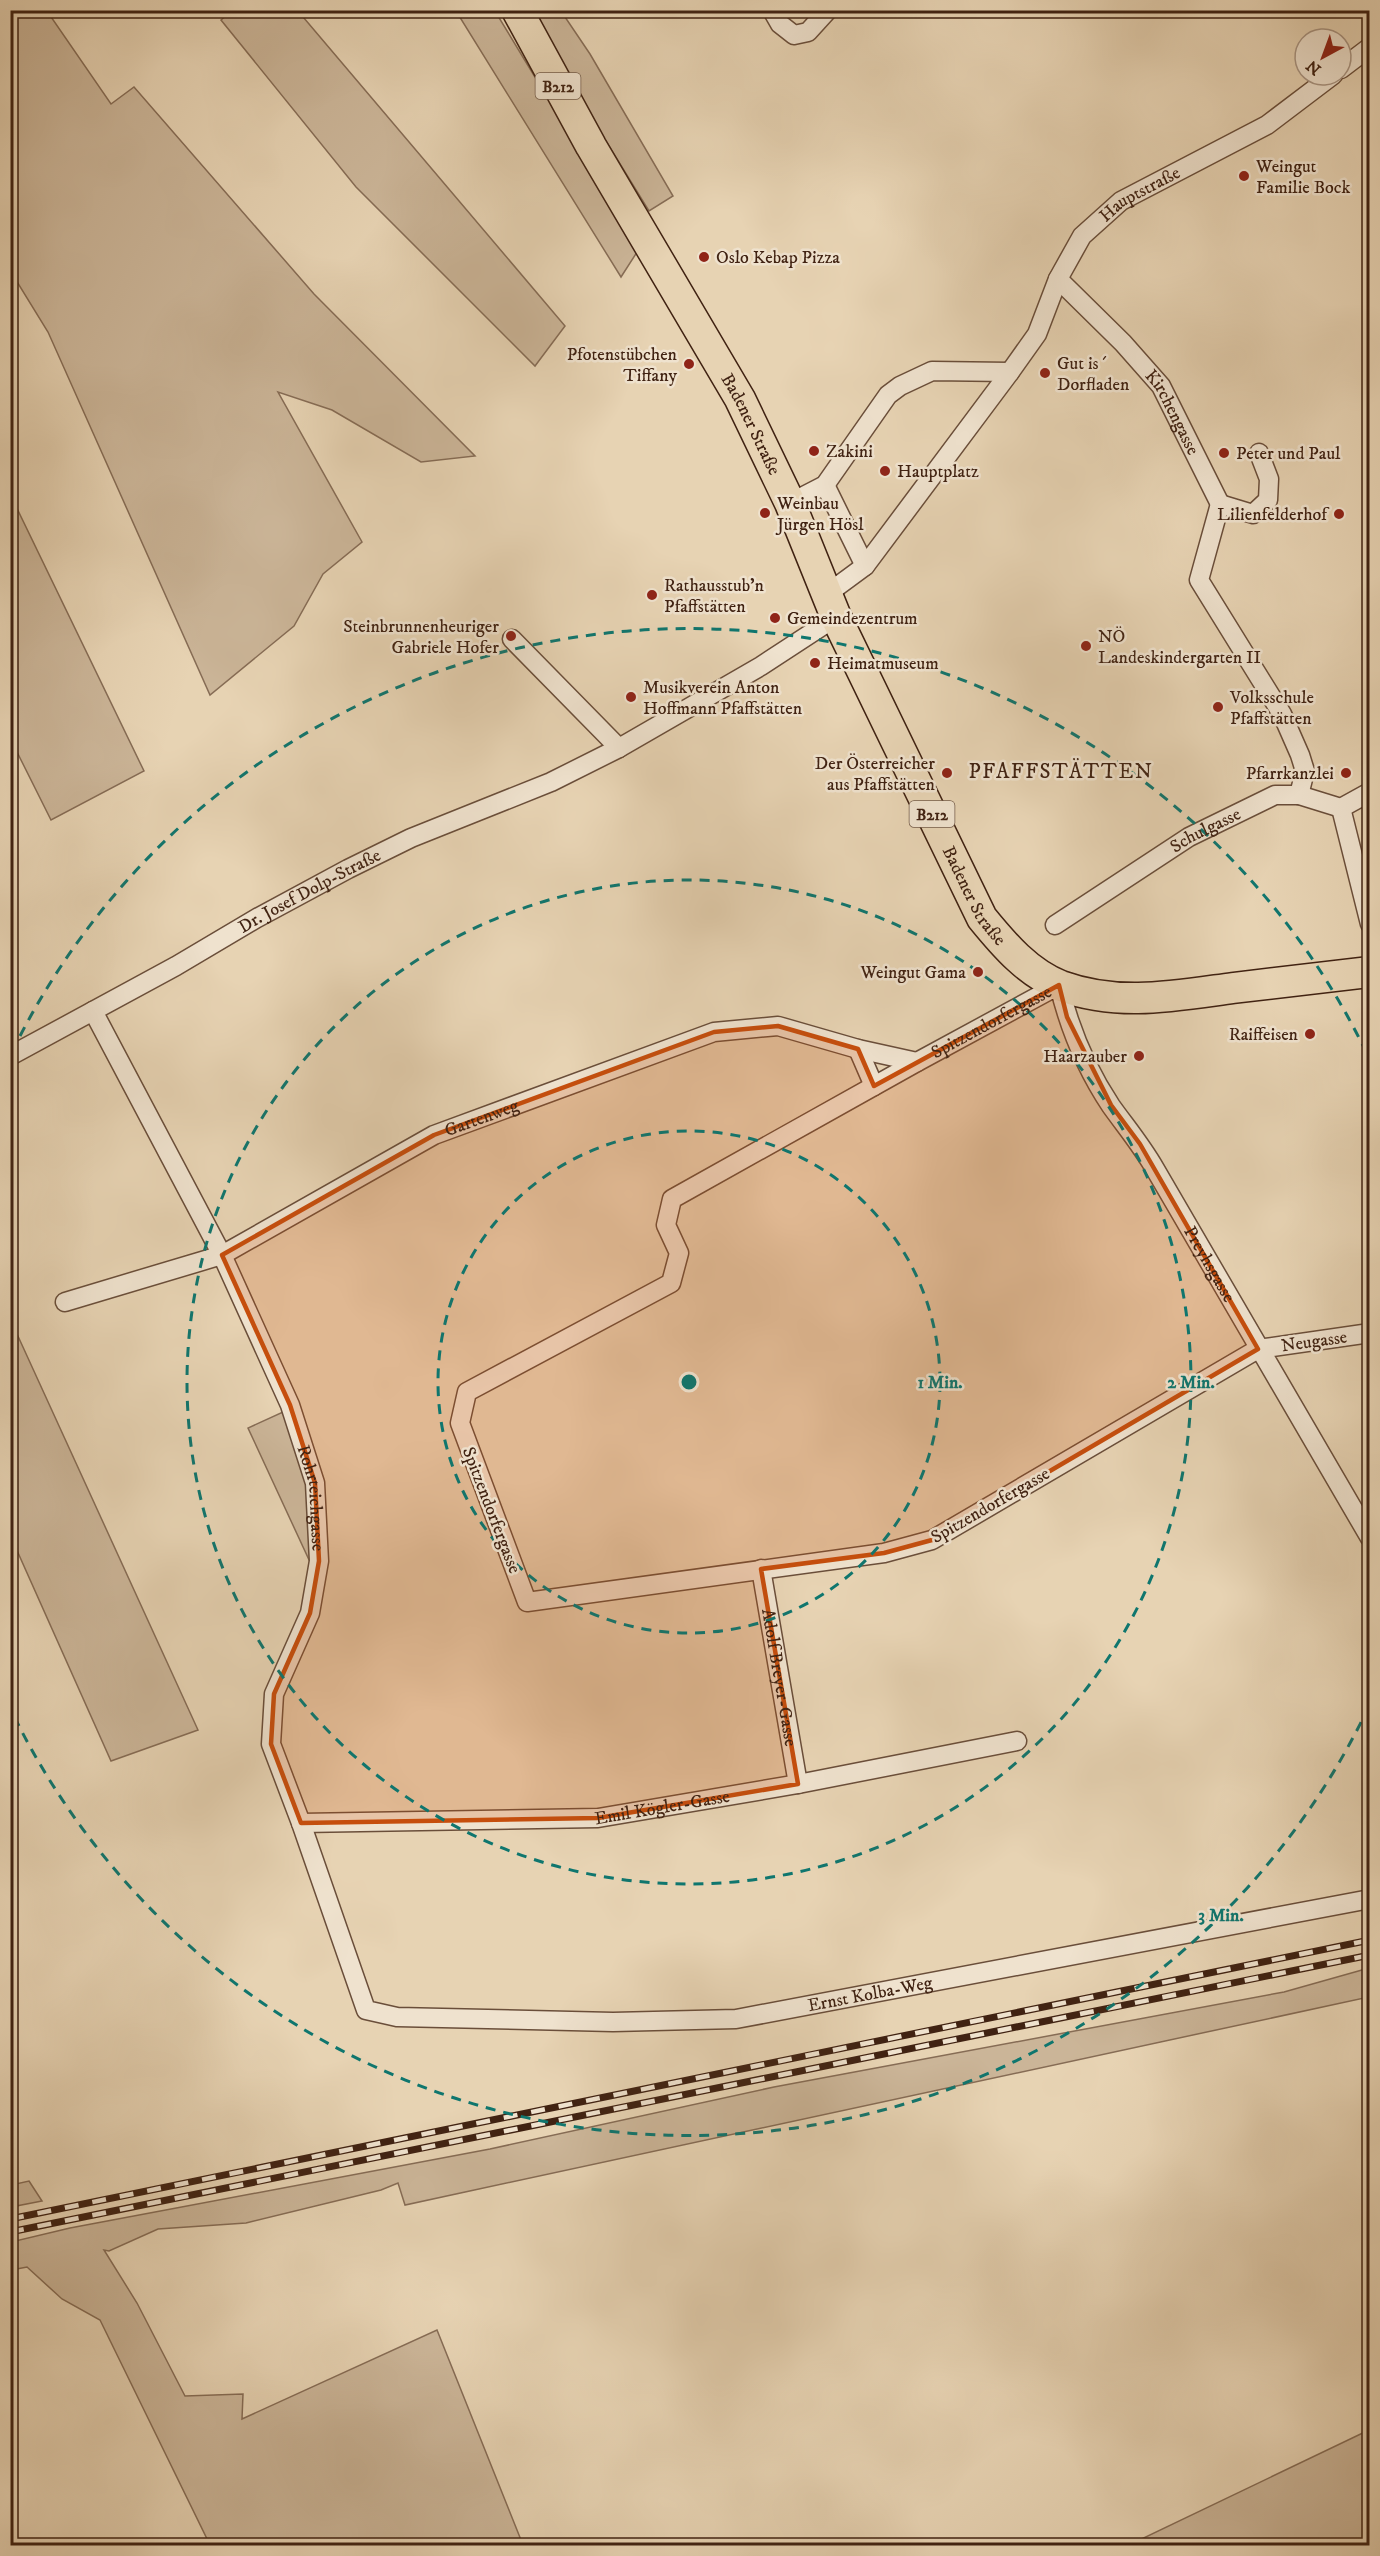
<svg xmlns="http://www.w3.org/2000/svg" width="1380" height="2556" viewBox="0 0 1380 2556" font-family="'IM FELL DW Pica',serif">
<rect width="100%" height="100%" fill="#e7d3b3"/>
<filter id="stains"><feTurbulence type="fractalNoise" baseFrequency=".00333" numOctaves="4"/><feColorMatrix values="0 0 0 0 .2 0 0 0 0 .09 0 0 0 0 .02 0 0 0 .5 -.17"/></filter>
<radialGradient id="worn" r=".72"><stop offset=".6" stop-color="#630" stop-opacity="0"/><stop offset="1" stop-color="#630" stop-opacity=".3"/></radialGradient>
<path fill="#cbb598" stroke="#866c55" stroke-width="1.5" d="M 233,10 L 298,11 L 565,326 L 535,366 L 356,187 L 221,20 Z
M 10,11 L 47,11 L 111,104 L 134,87 L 314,294 L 475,456 L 421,462 L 332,410 L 278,392 L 362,542 L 323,574 L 294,626 L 210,695 L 48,332 L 11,272 Z
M 456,11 L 495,11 L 639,249 L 621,277 Z
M 533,11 L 561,11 L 590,54 L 673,196 L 649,211 L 548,47 Z
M 10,494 L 144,771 L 51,820 L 11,740 Z
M 17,1334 L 198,1730 L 111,1761 L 11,1537 L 10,1337 Z
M 283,1412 L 308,1483 L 310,1562 L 248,1428 Z
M 1369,1968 L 1369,1997 L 405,2205 L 398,2183 L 381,2190 L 246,2223 L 158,2229 L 109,2251 L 104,2250 L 137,2303 L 185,2396 L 243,2394 L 242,2419 L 437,2330 L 523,2545 L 210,2545 L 100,2320 L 62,2299 L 27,2267 L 11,2270 L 11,2242 L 70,2228 L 490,2149 L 774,2087 L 1284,1992 Z
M 29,2181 L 42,2201 L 11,2207 L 11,2185 Z
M 1369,2430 L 1369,2545 L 1129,2545 Z"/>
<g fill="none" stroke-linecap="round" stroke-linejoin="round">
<defs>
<g id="street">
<path d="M 772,10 L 780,24 L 794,35 L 808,32 L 828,10"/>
<path d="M 1341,69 L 1370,47"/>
<path id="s1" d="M 1058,279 L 1123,343 L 1161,386 L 1220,504"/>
<path d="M 1259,453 L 1269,479 L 1268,500 L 1253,514 L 1220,504 L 1199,580 L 1282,714 L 1300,755 L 1305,771 L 1299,795"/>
<path d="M 825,485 L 865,566"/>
<path d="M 790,503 L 825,485 L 888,395 L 900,386 L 932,371 L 1010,372"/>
<path id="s2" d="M 827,594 L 865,566 L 1010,372 L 1037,334 L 1058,279 L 1082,236 L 1121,201 L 1267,125 L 1333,75"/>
<path d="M 512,639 L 619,748"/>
<path d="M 1341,808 L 1370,924"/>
<path id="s3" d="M 1055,925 L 1189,837 L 1275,795 L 1299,795 L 1341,808 L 1370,792"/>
<path id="s4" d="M 93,1011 L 222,1255 L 290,1405 L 315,1483 L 319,1561 L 310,1613 L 274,1694 L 271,1744 L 301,1823 L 366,2010 L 397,2017 L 613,2022 L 736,2019 L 1370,1899"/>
<path d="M 858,1049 L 874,1086"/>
<path id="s5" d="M 10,1056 L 176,966 L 257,918 L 348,869 L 411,838 L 551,782 L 619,748 L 761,666 L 836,617"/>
<path id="s6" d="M 65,1302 L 222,1255 L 434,1135 L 714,1032 L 778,1026 L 858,1049 L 917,1062"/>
<path id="s7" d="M 1370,1333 L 1258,1349 L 932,1540 L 884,1553 L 527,1602 L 460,1423 L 467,1392 L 671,1283 L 679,1253 L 666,1225 L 672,1199 L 917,1062 L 1059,985 C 1069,1027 1087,1070 1111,1106 C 1126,1127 1142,1146 1155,1169 C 1226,1292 1297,1415 1370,1538"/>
<path id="s8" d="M 761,1569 L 798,1784"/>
<path id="s9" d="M 301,1823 L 598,1818 L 798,1784 L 1017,1741"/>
</g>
<g id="primary">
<path id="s10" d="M 517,10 L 591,146 L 740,399 L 790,503 L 836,617 L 982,918 C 1004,945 1028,973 1061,986 C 1119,1007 1174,996 1233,988 C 1278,983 1324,977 1370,972"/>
</g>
</defs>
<use href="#street" stroke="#6a4e3a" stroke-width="21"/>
<use href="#primary" stroke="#402212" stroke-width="33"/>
<use href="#street" stroke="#efe2ce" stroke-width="18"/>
<use href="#primary" stroke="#e7d3b3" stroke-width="30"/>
<defs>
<path id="rail" d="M 10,2219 L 1370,1940
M 10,2232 L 1370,1955"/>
</defs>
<use href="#rail" stroke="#402212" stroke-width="7"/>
<use href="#rail" stroke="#efe2ce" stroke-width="4.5" stroke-dasharray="14" stroke-linecap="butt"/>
</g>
<path fill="#c64e0d" fill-opacity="0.2" stroke="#c64e0d" stroke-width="4.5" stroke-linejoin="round" d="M 1059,985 L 1067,1017 L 1111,1105 L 1140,1144 L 1258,1349 L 932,1540 L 884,1553 L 761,1569 L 798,1784 L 598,1818 L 301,1823 L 271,1744 L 274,1694 L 310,1613 L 319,1561 L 315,1483 L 290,1405 L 222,1255 L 434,1135 L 714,1032 L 778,1026 L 858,1049 L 874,1086 Z"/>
<g fill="none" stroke="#0f766e" stroke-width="3" stroke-dasharray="10 8">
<circle cx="689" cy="1382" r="251"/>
<circle cx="689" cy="1382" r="502"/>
<path d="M1369 1706A753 753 0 0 1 12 1712M12 1052A753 753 0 0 1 1369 1058"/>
</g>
<g fill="#8f2418" stroke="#efe2ce" stroke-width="2">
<circle cx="1244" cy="176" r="6"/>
<circle cx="704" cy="257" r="6"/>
<circle cx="689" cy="364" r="6"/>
<circle cx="1045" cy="373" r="6"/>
<circle cx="814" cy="451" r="6"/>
<circle cx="1224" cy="453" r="6"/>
<circle cx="885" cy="471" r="6"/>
<circle cx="765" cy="513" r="6"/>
<circle cx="1339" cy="514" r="6"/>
<circle cx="652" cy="595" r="6"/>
<circle cx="775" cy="618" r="6"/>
<circle cx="511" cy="636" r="6"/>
<circle cx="1086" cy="646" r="6"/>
<circle cx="815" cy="663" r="6"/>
<circle cx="631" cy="697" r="6"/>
<circle cx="1218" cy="707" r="6"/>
<circle cx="947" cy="773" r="6"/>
<circle cx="1346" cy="773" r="6"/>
<circle cx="978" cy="972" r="6"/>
<circle cx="1310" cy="1034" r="6"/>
<circle cx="1139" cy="1056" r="6"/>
</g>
<g text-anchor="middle" stroke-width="5" stroke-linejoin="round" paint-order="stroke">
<g fill="#efe2ce" stroke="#745c4a" stroke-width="1.5">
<rect x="535.5" y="73" width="45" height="26" rx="4.5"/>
<rect x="909.5" y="801" width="45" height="26" rx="4.5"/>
</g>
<g font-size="16" font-weight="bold" fill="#402212">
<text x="558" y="92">B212</text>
<text x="932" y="820">B212</text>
</g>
<g font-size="18" fill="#402212" stroke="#efe2ce" text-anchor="start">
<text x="1256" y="172">Weingut<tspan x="1256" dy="21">Familie Bock</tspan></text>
<text x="716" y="263">Oslo Kebap Pizza</text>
<text x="677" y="360" text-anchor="end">Pfotenstübchen<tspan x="677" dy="21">Tiffany</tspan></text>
<text x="1057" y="369">Gut is´<tspan x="1057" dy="21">Dorfladen</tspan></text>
<text x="826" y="457">Zakini</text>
<text x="1236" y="459">Peter und Paul</text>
<text x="897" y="477">Hauptplatz</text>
<text x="777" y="509">Weinbau<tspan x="777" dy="21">Jürgen Hösl</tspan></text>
<text x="1327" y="520" text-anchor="end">Lilienfelderhof</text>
<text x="664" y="591">Rathausstub'n<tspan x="664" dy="21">Pfaffstätten</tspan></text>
<text x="787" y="624">Gemeindezentrum</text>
<text x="499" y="632" text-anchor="end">Steinbrunnenheuriger<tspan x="499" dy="21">Gabriele Hofer</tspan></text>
<text x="1098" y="642">NÖ<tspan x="1098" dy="21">Landeskindergarten II</tspan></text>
<text x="827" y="669">Heimatmuseum</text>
<text x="643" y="693">Musikverein Anton<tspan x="643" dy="21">Hoffmann Pfaffstätten</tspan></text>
<text x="1230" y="703">Volksschule<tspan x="1230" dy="21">Pfaffstätten</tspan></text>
<text x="935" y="769" text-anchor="end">Der Österreicher<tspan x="935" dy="21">aus Pfaffstätten</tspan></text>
<text x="1334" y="779" text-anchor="end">Pfarrkanzlei</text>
<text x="966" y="978" text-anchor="end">Weingut Gama</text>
<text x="1298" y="1040" text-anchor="end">Raiffeisen</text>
<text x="1127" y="1062" text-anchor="end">Haarzauber</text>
</g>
<g font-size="18" fill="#402212" stroke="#efe2ce">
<text dy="6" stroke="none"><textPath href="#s2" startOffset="516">Hauptstraße</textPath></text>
<text dy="6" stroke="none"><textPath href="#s1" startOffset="177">Kirchengasse</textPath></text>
<text dy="6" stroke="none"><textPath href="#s10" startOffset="476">Badener Straße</textPath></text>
<text dy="6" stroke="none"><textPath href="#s3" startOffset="178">Schulgasse</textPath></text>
<text dy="6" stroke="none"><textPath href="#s5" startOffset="342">Dr. Josef Dolp-Straße</textPath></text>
<text dy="6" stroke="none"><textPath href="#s10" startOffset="998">Badener Straße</textPath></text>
<text dy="6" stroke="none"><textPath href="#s7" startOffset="1809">Spitzendorfergasse</textPath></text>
<text dy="6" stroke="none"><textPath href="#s6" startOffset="458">Gartenweg</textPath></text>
<text dy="6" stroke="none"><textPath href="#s7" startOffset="2205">Preyhsgasse</textPath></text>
<text transform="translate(1314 1341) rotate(-8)" y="6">Neugasse</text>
<text dy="6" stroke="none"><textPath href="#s4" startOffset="537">Rohrteichgasse</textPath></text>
<text transform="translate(990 1505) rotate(-30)" y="6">Spitzendorfergasse</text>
<text transform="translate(492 1510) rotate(69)" y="6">Spitzendorfergasse</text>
<text dy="6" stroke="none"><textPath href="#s8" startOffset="110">Adolf Breyer-Gasse</textPath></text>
<text dy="6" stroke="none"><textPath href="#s9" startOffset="362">Emil Kögler-Gasse</textPath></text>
<text dy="6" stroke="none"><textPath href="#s4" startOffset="1582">Ernst Kolba-Weg</textPath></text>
</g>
<g font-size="21" letter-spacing="1.5" fill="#402212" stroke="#efe2ce">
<text x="1061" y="778">PFAFFSTÄTTEN</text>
</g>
</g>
<circle cx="689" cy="1382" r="9" fill="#0f766e" stroke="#efe2ce" stroke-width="3"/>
<g font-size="18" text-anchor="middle" font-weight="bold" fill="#0f766e" stroke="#efe2ce" stroke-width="5" stroke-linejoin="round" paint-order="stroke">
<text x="940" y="1388">1 Min.</text>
<text x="1191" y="1388">2 Min.</text>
<text x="1221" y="1921">3 Min.</text>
</g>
<rect width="1380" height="2556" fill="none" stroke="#e7d3b3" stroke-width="36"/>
<rect x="12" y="12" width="1356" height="2532" fill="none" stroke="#402212" stroke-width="3"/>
<rect x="18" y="18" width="1344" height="2520" fill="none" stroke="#402212" stroke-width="1.5"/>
<g transform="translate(1323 57) rotate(221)"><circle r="28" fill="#efe2ce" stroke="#a99583" stroke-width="1.5"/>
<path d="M0-4.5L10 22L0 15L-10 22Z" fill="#8f2418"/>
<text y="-9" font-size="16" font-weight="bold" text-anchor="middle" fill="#402212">N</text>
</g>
<rect width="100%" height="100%" filter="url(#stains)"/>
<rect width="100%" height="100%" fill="url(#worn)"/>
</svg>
